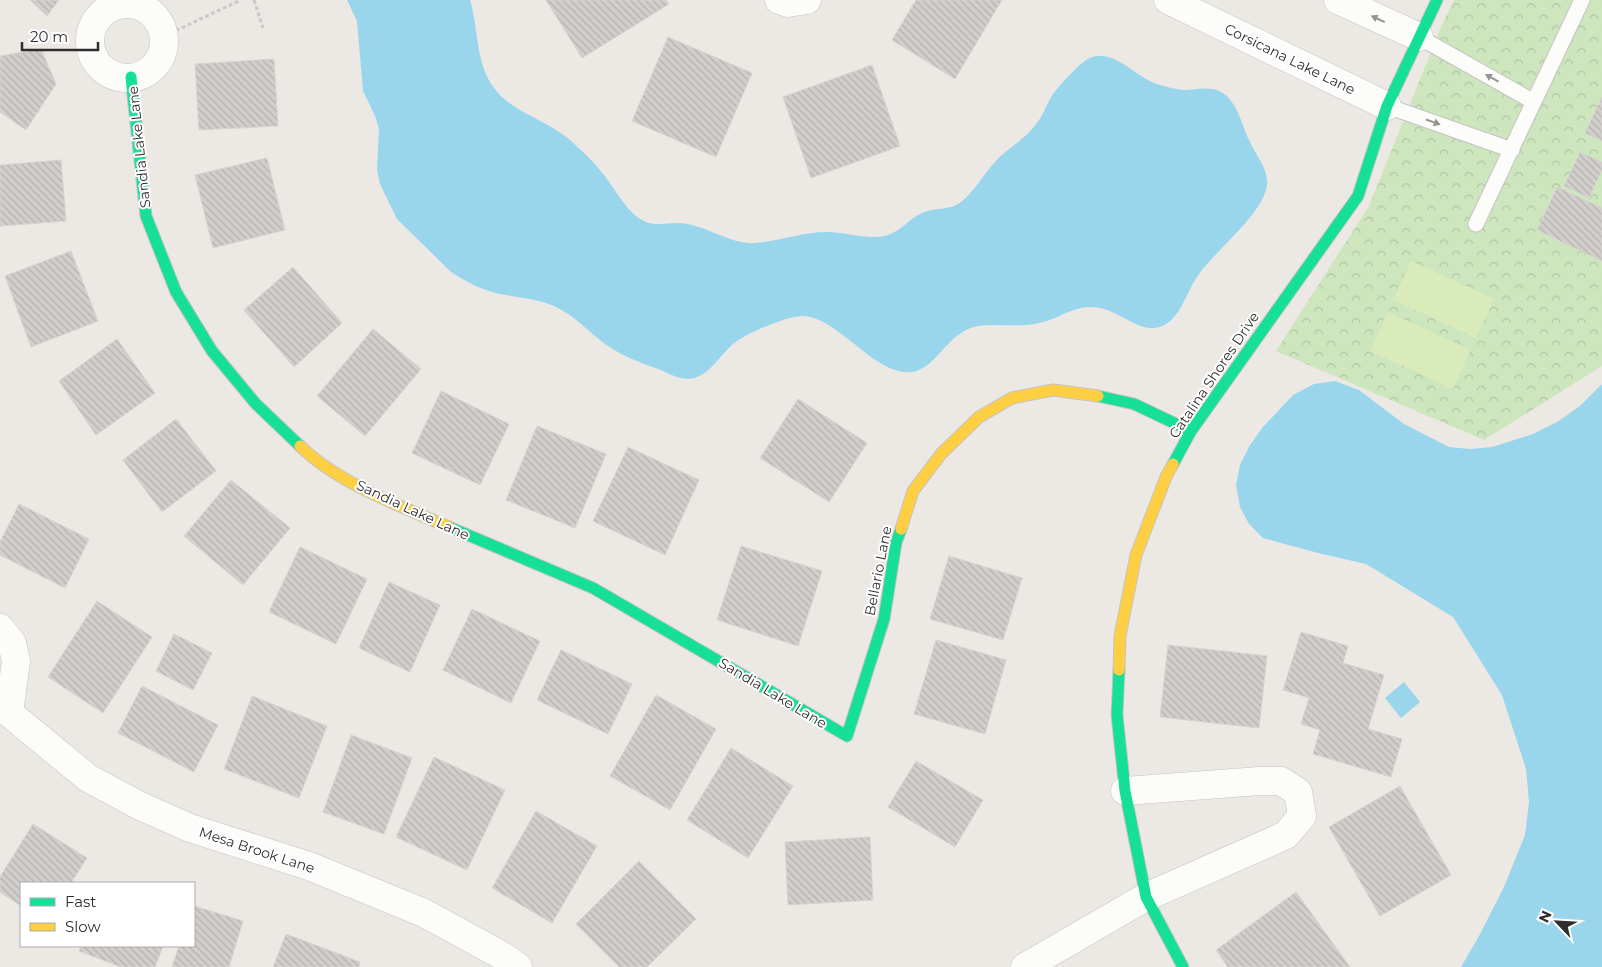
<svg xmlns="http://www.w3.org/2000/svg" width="1602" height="967" viewBox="0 0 1602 967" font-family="Montserrat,sans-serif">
<defs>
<pattern id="park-crowns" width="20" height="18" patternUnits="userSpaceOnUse" patternTransform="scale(1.25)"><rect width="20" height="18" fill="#cee6be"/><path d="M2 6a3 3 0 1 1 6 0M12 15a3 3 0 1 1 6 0" fill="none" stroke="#b1c6a4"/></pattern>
<pattern id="building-back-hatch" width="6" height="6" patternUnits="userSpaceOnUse" patternTransform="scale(1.25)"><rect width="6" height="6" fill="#d1cecb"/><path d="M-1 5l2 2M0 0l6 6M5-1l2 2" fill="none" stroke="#b4b1af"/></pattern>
</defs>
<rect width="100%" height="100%" fill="#ece8e4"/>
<path fill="url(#park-crowns)" d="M 1454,0 L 1602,0 L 1602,366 L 1484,440 L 1276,351 L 1369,206 L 1441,27 Z"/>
<path fill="#d9eabb" d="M 1411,261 L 1494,299 L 1476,338 L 1393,300 Z
M 1388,312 L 1471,350 L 1453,389 L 1370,351 Z"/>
<path fill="#99d6ec" d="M 347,0 L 470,0 C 479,30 475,62 494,88 C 511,112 547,120 570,140 C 580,149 591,159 599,169 C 614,185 625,213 646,222 C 659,227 673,221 687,224 C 710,228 733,245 756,243 C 780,241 802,232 827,232 C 845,232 872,241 888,235 C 901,231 910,218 922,213 C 935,207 950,211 961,202 C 974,192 983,175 994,163 C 1005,150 1021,142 1032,129 C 1043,118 1045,106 1053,94 C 1060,85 1080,62 1090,58 C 1112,48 1134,75 1154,83 C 1163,86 1174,89 1184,90 C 1197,90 1212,85 1224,94 C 1237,103 1242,124 1248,138 C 1254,153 1269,169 1267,185 C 1264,213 1216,250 1199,274 C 1186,291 1180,325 1155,328 C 1134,330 1114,305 1088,307 C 1071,308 1055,320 1039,323 C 1019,328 998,323 978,326 C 946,332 938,368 912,372 C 876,377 839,318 804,316 C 789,315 750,332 737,341 C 718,354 708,384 680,378 C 673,376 667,373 661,370 C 641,363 622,356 605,344 C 589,332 575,316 556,307 C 537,298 516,298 496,293 C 480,289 464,281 450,271 L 397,219 L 380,184 L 377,170 L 379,129 L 375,116 L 363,91 L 357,21 Z
M 1335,381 L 1359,390 L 1404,424 L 1449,447 L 1470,449 L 1492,447 L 1533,434 L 1557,422 L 1580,406 L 1602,384 L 1602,967 L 1461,967 L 1479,936 L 1504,887 L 1525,835 L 1529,802 L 1526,769 L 1502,695 L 1453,617 L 1366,564 L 1318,553 L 1263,538 L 1249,524 L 1240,507 L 1236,485 L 1240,465 L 1250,445 L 1263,427 L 1293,395 L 1314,384 Z
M 1404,682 L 1420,702 L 1401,718 L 1385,698 Z"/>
<path fill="url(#building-back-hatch)" stroke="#d7d4d0" d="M 30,0 L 59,0 L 47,16 Z
M 546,0 L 666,0 L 669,4 L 582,58 Z
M 916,0 L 1002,0 L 955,79 L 892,40 Z
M 668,37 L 752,73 L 716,157 L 632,121 Z
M 41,49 L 56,84 L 26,130 L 0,112 L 0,56 Z
M 274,59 L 278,126 L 199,130 L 195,64 Z
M 872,65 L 900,146 L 811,178 L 783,97 Z
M 1602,97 L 1602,141 L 1585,133 Z
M 1580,152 L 1602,162 L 1602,170 L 1589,198 L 1564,186 Z
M 267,158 L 285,230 L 213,248 L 195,175 Z
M 61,160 L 66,221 L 0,226 L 0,165 Z
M 1557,187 L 1602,208 L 1602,261 L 1537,230 Z
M 71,251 L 98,321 L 31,347 L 5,276 Z
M 293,267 L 342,323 L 294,367 L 244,310 Z
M 373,329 L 421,369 L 365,436 L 317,396 Z
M 117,339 L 155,393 L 96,435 L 59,381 Z
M 441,391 L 509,424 L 480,485 L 412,453 Z
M 798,399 L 867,443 L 829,502 L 760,458 Z
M 176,419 L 216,471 L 162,512 L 123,460 Z
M 537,426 L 606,454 L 575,528 L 506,500 Z
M 628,447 L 699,480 L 665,555 L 593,521 Z
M 231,480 L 290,528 L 243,585 L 184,536 Z
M 19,504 L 89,539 L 65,588 L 0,555 L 0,542 Z
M 741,546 L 822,571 L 798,646 L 717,620 Z
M 300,547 L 367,579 L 336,644 L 269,612 Z
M 949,556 L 1022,578 L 1003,640 L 930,619 Z
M 389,582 L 440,605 L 410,672 L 359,648 Z
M 97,601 L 152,637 L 103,713 L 48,677 Z
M 472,609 L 540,641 L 511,703 L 443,670 Z
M 1301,632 L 1348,646 L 1343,663 L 1384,675 L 1368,729 L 1402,739 L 1391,777 L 1313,754 L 1320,730 L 1301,724 L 1309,698 L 1283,690 Z
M 174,634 L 212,653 L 193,690 L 156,671 Z
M 936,640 L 1006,660 L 985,734 L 914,714 Z
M 1168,645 L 1267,656 L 1259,728 L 1160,717 Z
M 561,650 L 632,684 L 608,734 L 537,700 Z
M 142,686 L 218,725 L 194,772 L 118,733 Z
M 656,695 L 716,729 L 670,810 L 610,776 Z
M 252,696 L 327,726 L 299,798 L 224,769 Z
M 351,735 L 412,758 L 384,834 L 323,812 Z
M 731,748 L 793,786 L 748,858 L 687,820 Z
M 434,757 L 505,790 L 467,870 L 396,837 Z
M 916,761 L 983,800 L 955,847 L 888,807 Z
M 1400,786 L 1451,875 L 1380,916 L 1329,827 Z
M 536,811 L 597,846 L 552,923 L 492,888 Z
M 33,824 L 87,858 L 71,883 L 21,883 L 21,906 L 0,892 L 0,877 Z
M 870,837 L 873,900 L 788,905 L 785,842 Z
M 639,861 L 696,919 L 647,967 L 619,967 L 576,924 Z
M 1296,892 L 1350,967 L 1228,967 L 1216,950 Z
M 194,906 L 243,921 L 229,967 L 172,967 L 179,946 L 194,946 Z
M 286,934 L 360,962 L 359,967 L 273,967 Z
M 82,946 L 163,946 L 155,967 L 121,967 L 79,951 Z"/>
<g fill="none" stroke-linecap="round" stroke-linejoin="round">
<defs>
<path id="lane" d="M 1419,37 L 1534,102
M 1387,106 L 1512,150
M 1476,224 L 1582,0"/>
<path id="street" d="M 779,0 L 788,3 L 807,0
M 1168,0 L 1387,106
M 1338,0 L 1419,37
M90 41a37 37 0 1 1 74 0a37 37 0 1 1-74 0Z
M 0,628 L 12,643 L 16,661 L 9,713 L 88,778 L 140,806 L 190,828 L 309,866 L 424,913 L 501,955 L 518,967
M 1025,967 L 1146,897 L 1286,835 L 1302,816 L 1298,792 L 1281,781 L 1260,781 L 1125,791"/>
<path id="fast" d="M 131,77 L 146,216 L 176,292 L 212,351 L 256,404 L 300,446
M 1098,396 L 1134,404 L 1191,431
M 1173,464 L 1191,431 L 1358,196 L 1387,106 L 1437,0
M 449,527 L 593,588 L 847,736 L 884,619 L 896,543 L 901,529
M 1119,670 L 1117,715 L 1125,791 L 1146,897 L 1183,967"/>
<path id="slow" d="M 300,446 C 338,483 400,506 449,527
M 901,529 L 913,491 L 941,454 L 979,417 L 1012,398 L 1053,390 L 1098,396
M 1119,670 L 1120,636 L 1136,555 L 1166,477 L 1173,464"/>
</defs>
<use href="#lane" stroke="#c5c4c5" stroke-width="17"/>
<use href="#street" stroke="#c5c4c5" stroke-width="29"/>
<use href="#fast" stroke="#c5c4c5" stroke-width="13"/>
<use href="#slow" stroke="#c5c4c5" stroke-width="13"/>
<path stroke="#c9c9c8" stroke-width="3" stroke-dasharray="4 2.5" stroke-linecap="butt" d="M 254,0 L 263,28
M 164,36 L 241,0"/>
<use href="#lane" stroke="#fcfcfb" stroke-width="15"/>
<use href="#street" stroke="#fcfcfb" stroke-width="28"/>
<use href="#fast" stroke="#16e098" stroke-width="11"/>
<use href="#slow" stroke="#ffcf43" stroke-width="11"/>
</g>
<defs><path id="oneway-solid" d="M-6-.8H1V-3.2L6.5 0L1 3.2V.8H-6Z" transform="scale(1.25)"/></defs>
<g fill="#959594">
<use href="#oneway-solid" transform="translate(1378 19) rotate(-155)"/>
<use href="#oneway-solid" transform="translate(1492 78) rotate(-151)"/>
<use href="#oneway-solid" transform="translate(1433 122) rotate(19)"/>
</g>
<g text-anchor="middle" stroke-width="4" stroke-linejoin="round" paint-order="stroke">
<g font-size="14" fill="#2e2e2e" stroke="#fff">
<text transform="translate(1290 59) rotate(26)" y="5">Corsicana Lake Lane</text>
<text transform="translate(139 147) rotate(-96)" y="5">Sandia Lake Lane</text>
<text transform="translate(1214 375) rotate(-56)" y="5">Catalina Shores Drive</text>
<text transform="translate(413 510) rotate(25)" y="5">Sandia Lake Lane</text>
<text transform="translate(878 571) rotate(-79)" y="5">Bellario Lane</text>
<text transform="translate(773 693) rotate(31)" y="5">Sandia Lake Lane</text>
<text transform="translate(257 850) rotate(18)" y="5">Mesa Brook Lane</text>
</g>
</g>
<rect x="20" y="882" width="175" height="65" fill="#ffffff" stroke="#ababab"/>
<rect x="30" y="898" width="25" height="8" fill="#16e098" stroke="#ababab"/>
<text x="65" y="907" font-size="15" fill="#2e2e2e">Fast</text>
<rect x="30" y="923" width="25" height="8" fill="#ffcf43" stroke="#ababab"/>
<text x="65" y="932" font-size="15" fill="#2e2e2e">Slow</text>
<g transform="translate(1557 922) rotate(295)" stroke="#ffffff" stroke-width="4" paint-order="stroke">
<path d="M0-4L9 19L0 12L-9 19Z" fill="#2e2e2e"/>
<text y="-8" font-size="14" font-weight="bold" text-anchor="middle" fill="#2e2e2e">N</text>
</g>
<path d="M22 42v8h76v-8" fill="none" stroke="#2e2e2e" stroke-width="2.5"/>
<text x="30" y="42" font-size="15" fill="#2e2e2e" stroke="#ffffff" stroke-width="4" paint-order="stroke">20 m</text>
</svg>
